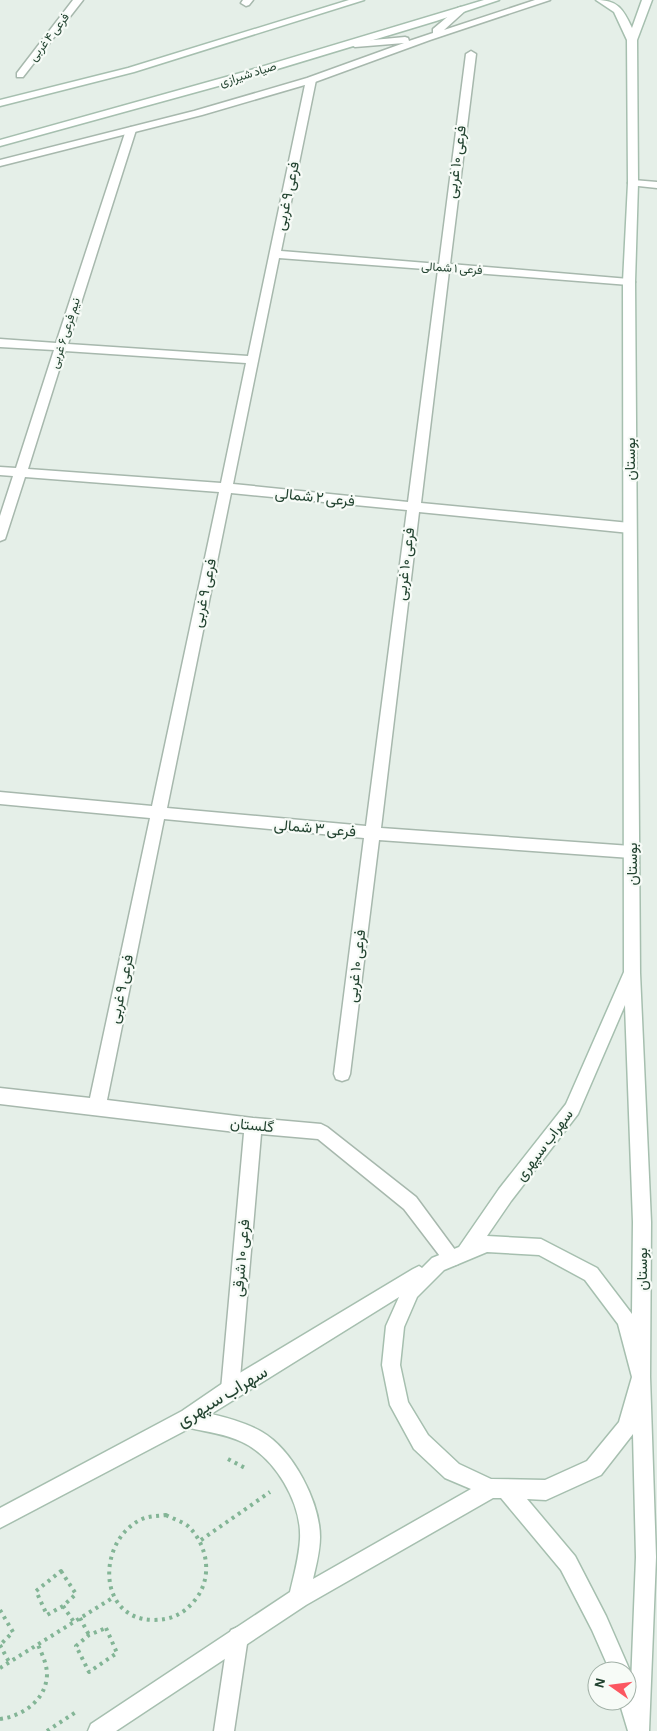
<svg xmlns="http://www.w3.org/2000/svg" width="657" height="1731" viewBox="0 0 657 1731" font-family="'Alegreya Sans',Vazirmatn,sans-serif">
<rect width="100%" height="100%" fill="#e5efe8"/>
<g fill="none" stroke-linecap="round" stroke-linejoin="round">
<defs>
<path id="minor" d="M 73,0 L 83,0 L 23,77 L 17,77 L 17,73 Z
M 243,0 L 253,0 L 249,5 L 246,6 L 241,3 Z
M 471,51 L 476,54 L 450,264 L 629,279 L 635,282 L 629,285 L 449,271 L 421,503 L 630,523 L 635,525 L 636,528 L 635,531 L 630,533 L 419,512 L 381,828 L 631,846 L 636,848 L 638,852 L 636,856 L 631,858 L 379,840 L 350,1074 L 348,1079 L 342,1081 L 336,1079 L 334,1074 L 364,838 L 164,819 L 107,1100 L 253,1118 L 321,1124 L 327,1127 L 416,1197 L 461,1258 L 458,1264 L 452,1266 L 446,1264 L 404,1209 L 318,1139 L 261,1134 L 239,1390 L 237,1397 L 230,1399 L 223,1397 L 221,1390 L 244,1133 L 0,1104 L 0,1088 L 90,1098 L 150,818 L 0,804 L 0,792 L 152,806 L 219,492 L 25,477 L 6,536 L 5,539 L 0,541 L 0,516 L 13,476 L 0,475 L 0,467 L 16,468 L 54,350 L 0,347 L 0,339 L 56,343 L 126,130 L 131,127 L 136,130 L 68,344 L 248,356 L 306,80 L 311,77 L 316,80 L 281,251 L 439,264 L 466,54 ZM 279,258 L 438,270 L 408,502 L 233,484 ZM 65,351 L 246,363 L 221,483 L 28,469 ZM 231,493 L 407,510 L 366,826 L 167,808 Z
M 238,1627 L 245,1630 L 248,1637 L 234,1731 L 214,1731 L 228,1637 L 231,1630 Z"/>
<path id="tertiary" d="M 535,0 L 550,0 L 430,40 L 315,82 L 202,115 L 0,166 L 0,160 L 194,111 L 307,78 L 404,43 L 355,47 L 350,44 L 352,42 L 405,37 L 408,38 L 409,41 L 433,33 L 433,29 L 458,8 L 461,7 L 466,10 L 444,30 Z
M 633,180 L 657,182 L 657,188 L 629,185 L 628,183 L 629,181 Z"/>
<path id="secondary" d="M 349,0 L 364,0 L 134,72 L 0,106 L 0,100 L 128,68 Z
M 484,0 L 499,0 L 436,21 L 251,77 L 0,146 L 0,140 L 244,72 Z
M 596,0 C 618,0 623,9 632,28 L 642,0 L 652,0 L 637,40 L 638,183 L 635,282 L 640,973 L 651,1222 L 650,1377 L 656,1557 L 649,1731 L 628,1731 L 619,1701 L 627,1701 L 627,1684 L 631,1685 L 636,1557 L 633,1434 L 601,1475 L 546,1500 L 527,1499 L 575,1556 L 606,1616 L 627,1664 L 630,1671 L 627,1678 L 627,1671 L 610,1671 L 592,1630 L 561,1570 L 501,1498 L 493,1498 L 306,1605 L 116,1731 L 88,1731 L 91,1724 L 290,1592 C 294,1575 299,1557 300,1539 C 302,1503 275,1457 242,1442 C 226,1434 207,1432 190,1428 L 0,1528 L 0,1508 L 182,1411 L 223,1383 L 413,1269 L 419,1266 L 422,1268 L 432,1258 L 459,1247 L 499,1189 L 566,1104 L 624,972 L 623,282 L 628,183 L 627,40 L 614,12 ZM 625,1005 L 633,1222 L 632,1314 L 597,1268 L 541,1239 L 487,1236 L 511,1201 L 578,1114 ZM 487,1252 L 539,1255 L 585,1280 L 618,1324 L 632,1377 L 619,1422 L 587,1461 L 545,1480 L 491,1479 L 459,1464 L 428,1435 L 408,1402 L 400,1365 L 404,1327 L 417,1297 L 444,1270 ZM 399,1297 L 386,1326 L 382,1365 L 390,1405 L 414,1449 L 445,1478 L 471,1489 L 313,1579 C 316,1566 320,1551 320,1537 C 320,1502 293,1450 262,1432 C 247,1423 228,1418 211,1414 Z"/>
</defs>
<use href="#minor" stroke="#a7b8ad" stroke-width="3"/>
<use href="#tertiary" stroke="#a7b8ad" stroke-width="3"/>
<use href="#secondary" stroke="#a6bfaf" stroke-width="3"/>
<path stroke="#83b596" stroke-width="4" stroke-dasharray="3 4.5" stroke-linecap="butt" d="M 228,1459 L 247,1469
M 166,1515 C 173,1519 184,1522 189,1527 C 208,1546 213,1578 195,1600 C 184,1614 171,1620 153,1620 C 97,1619 97,1542 140,1520 C 148,1516 157,1516 166,1515 Z
M 201,1540 L 270,1492
M 61,1571 L 76,1594 L 63,1606 L 47,1615 L 36,1591 Z
M 63,1606 L 74,1622
M 0,1610 L 13,1632 L 0,1645
M 80,1618 L 89,1635
M 106,1628 L 117,1653 L 89,1672 L 76,1646 L 89,1635 Z
M 0,1645 L 9,1662
M 0,1668 L 114,1597
M 0,1719 C 23,1716 46,1700 47,1675 C 47,1664 42,1654 38,1645
M 47,1731 L 76,1712"/>
<use href="#minor" fill="#fff" fill-rule="evenodd"/>
<use href="#tertiary" fill="#fff" fill-rule="evenodd"/>
<use href="#secondary" fill="#fff" fill-rule="evenodd"/>
</g>
<g text-anchor="middle" stroke-width="4.5" stroke-linejoin="round" paint-order="stroke">
<g font-size="12" fill="#224330" stroke="#f7fbf7">
<text transform="translate(49 37) rotate(-52)" y="4">فرعی ۴ غربی</text>
<text transform="translate(248 74) rotate(-17)" y="4">صیاد شیرازی</text>
<text transform="translate(452 268) rotate(4)" y="4">فرعی ۱ شمالی</text>
<text transform="translate(65 333) rotate(-72)" y="4">نیم فرعی ۶ غربی</text>
</g>
<g font-size="15" fill="#224330" stroke="#f7fbf7">
<text transform="translate(456 162) rotate(-82)" y="5">فرعی ۱۰ غربی</text>
<text transform="translate(287 196) rotate(-78)" y="5">فرعی ۹ غربی</text>
<text transform="translate(630 459) rotate(-90)" y="5">بوستان</text>
<text transform="translate(315 497) rotate(6)" y="5">فرعی ۲ شمالی</text>
<text transform="translate(405 564) rotate(-83)" y="5">فرعی ۱۰ غربی</text>
<text transform="translate(204 593) rotate(-78)" y="5">فرعی ۹ غربی</text>
<text transform="translate(315 828) rotate(5)" y="5">فرعی ۳ شمالی</text>
<text transform="translate(632 864) rotate(-90)" y="5">بوستان</text>
<text transform="translate(356 966) rotate(-83)" y="5">فرعی ۱۰ غربی</text>
<text transform="translate(121 989) rotate(-78)" y="5">فرعی ۹ غربی</text>
<text transform="translate(252 1125) rotate(6)" y="5">گلستان</text>
<text transform="translate(544 1145) rotate(-53)" y="5">سهراب سپهری</text>
<text transform="translate(241 1258) rotate(-85)" y="5">فرعی ۱۰ شرقی</text>
<text transform="translate(642 1269) rotate(-90)" y="5">بوستان</text>
</g>
<g font-size="18" fill="#224330" stroke="#f7fbf7">
<text transform="translate(222 1396) rotate(-31)" y="6">سهراب سپهری</text>
</g>
</g>
<g transform="translate(612 1686) rotate(284)"><circle r="24" fill="#f7fbf7" stroke="#a2b1a7"/>
<path d="M0-4L9 19L0 12L-9 19Z" fill="#fc5761"/>
<text y="-8" font-size="14" font-weight="bold" text-anchor="middle" fill="#224330">N</text>
</g>
</svg>
